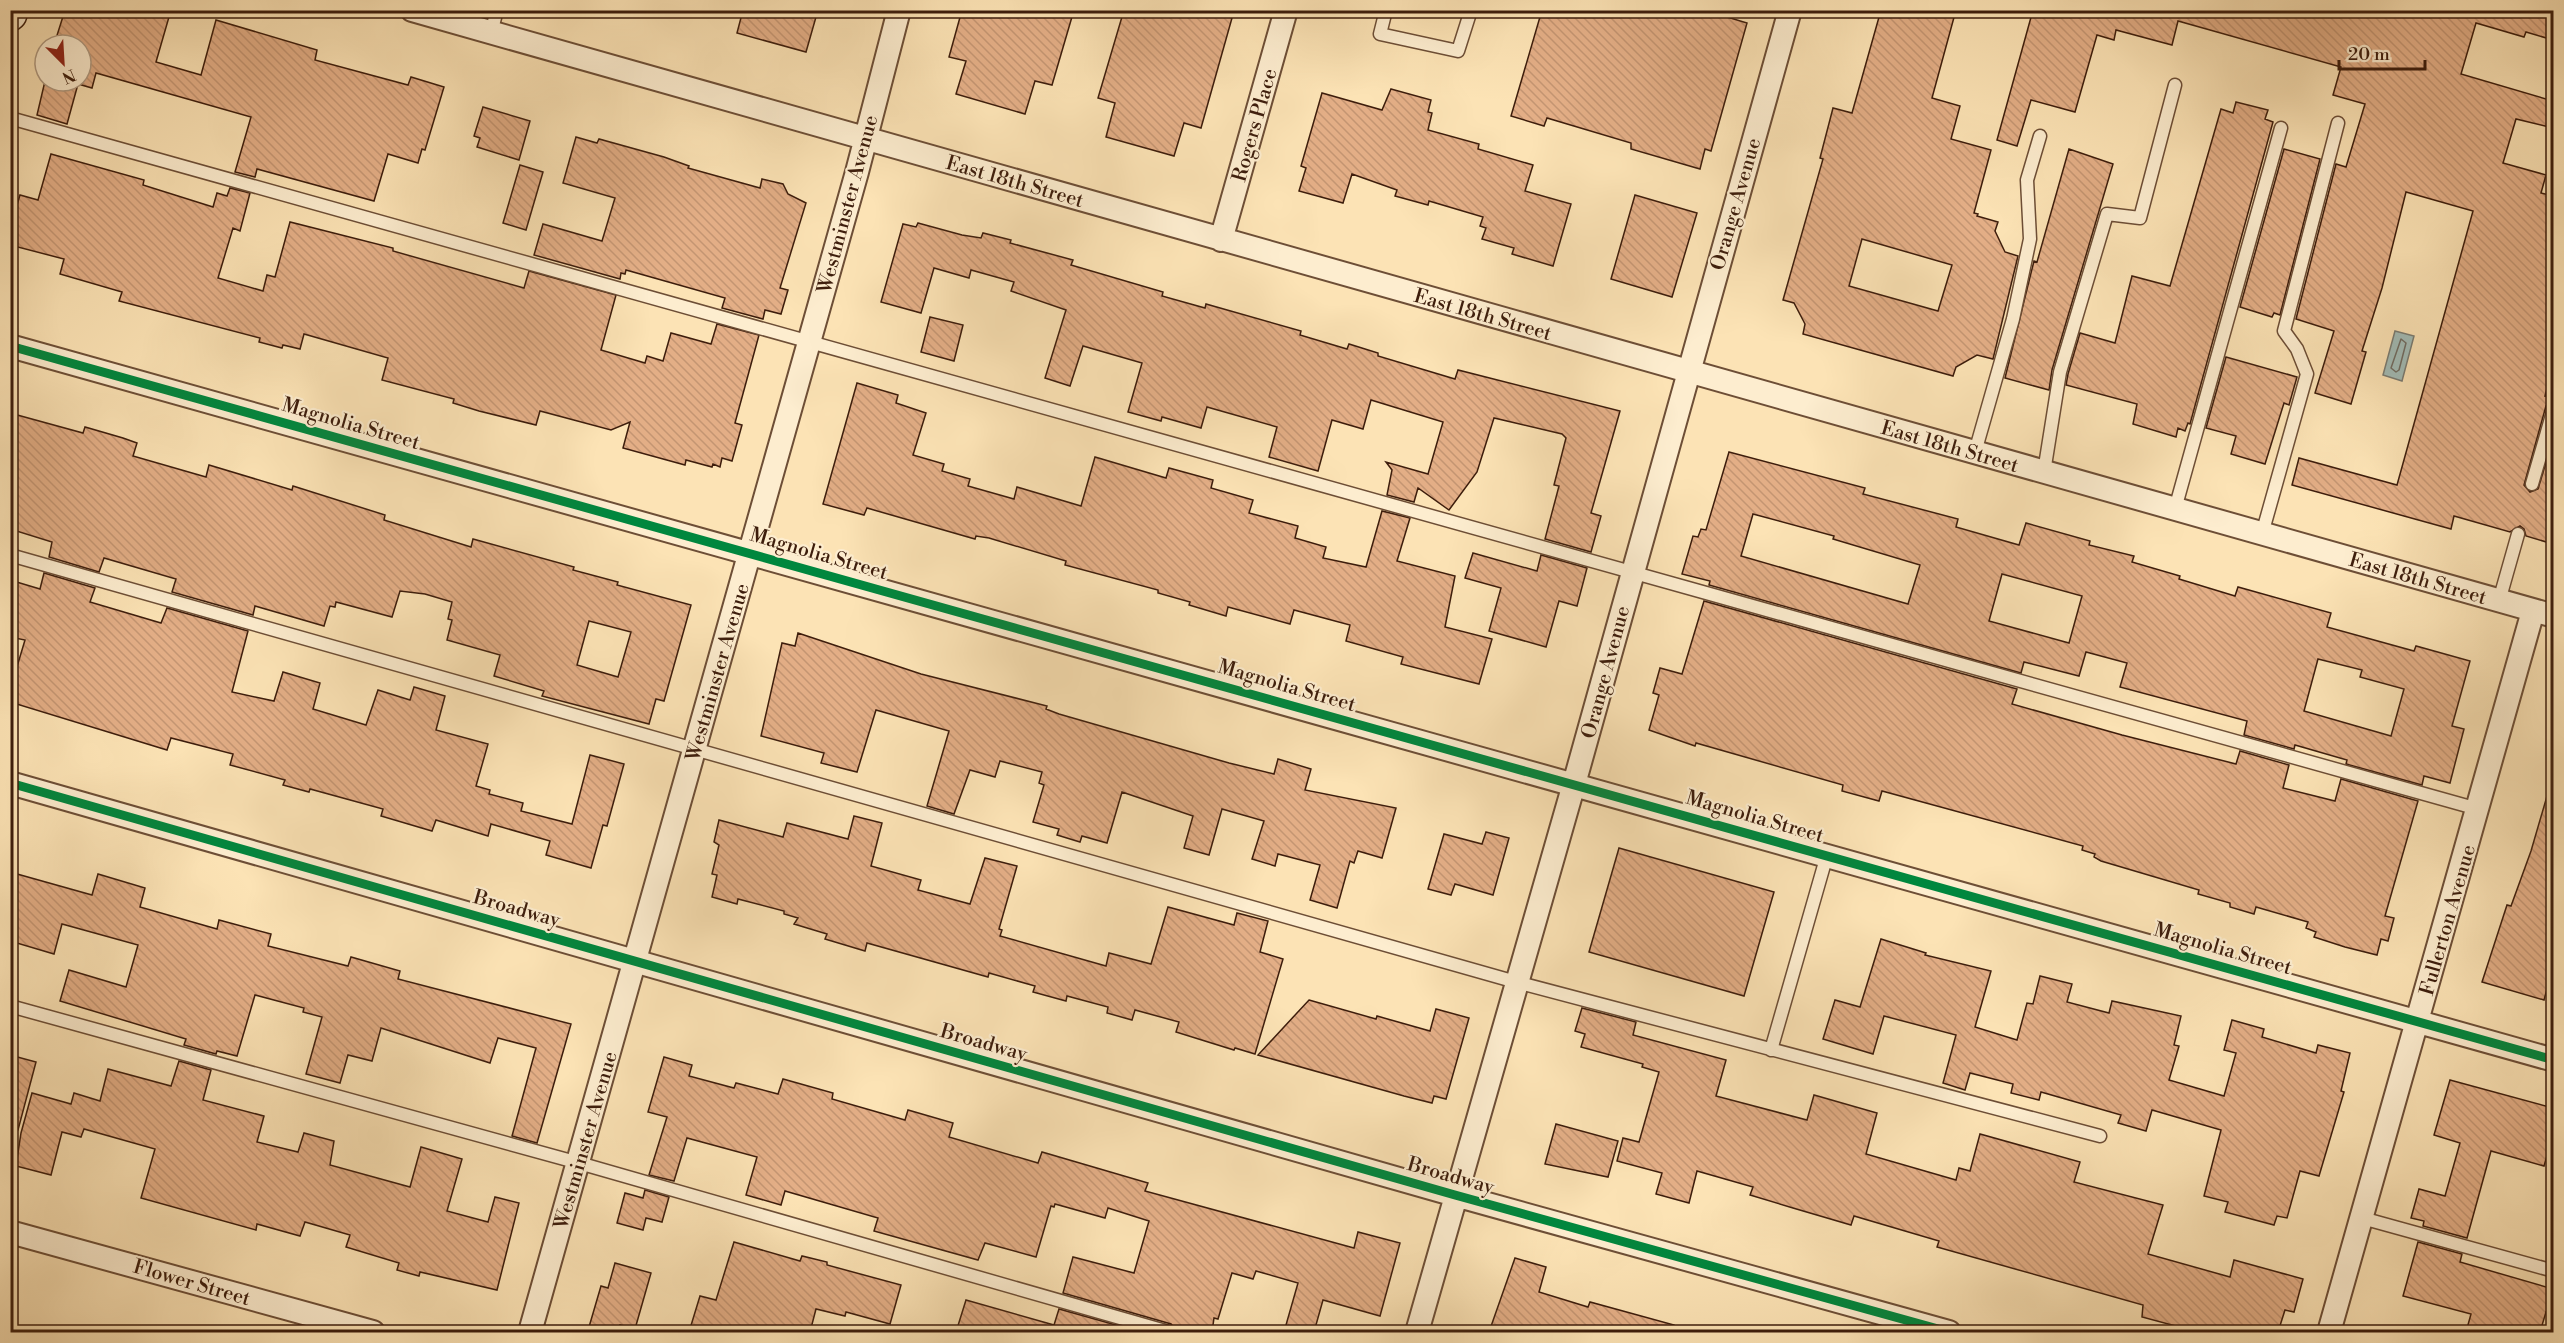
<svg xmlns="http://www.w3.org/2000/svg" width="2564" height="1343" viewBox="0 0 2564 1343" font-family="'Libre Bodoni',serif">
<defs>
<pattern id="building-back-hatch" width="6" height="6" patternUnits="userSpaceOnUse" patternTransform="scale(1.5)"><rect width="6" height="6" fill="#e3ae86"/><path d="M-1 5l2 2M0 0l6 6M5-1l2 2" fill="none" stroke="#c49572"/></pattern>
</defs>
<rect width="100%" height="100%" fill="#fce3b5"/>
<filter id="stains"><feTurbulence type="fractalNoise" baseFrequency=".00333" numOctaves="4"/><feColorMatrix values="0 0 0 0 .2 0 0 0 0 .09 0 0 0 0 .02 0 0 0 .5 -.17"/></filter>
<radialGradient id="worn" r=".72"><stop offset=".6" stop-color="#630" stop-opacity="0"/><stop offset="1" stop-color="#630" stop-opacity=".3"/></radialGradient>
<path fill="#a2bcb7" stroke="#7a7c73" stroke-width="1.5" d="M 2395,331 L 2414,336 L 2402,381 L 2383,375 Z"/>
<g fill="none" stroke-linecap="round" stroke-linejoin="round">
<path stroke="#706c62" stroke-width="1.5" d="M 2401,339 L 2406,343 L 2399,370 L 2396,372 L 2391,368 Z"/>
</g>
<path fill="url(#building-back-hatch)" stroke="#3d1d0c" stroke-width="1.5" fill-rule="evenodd" d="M 65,10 L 171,10 L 156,62 L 201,75 L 216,20 L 317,50 L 315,60 L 408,85 L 411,77 L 444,87 L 425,150 L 422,149 L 418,163 L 388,154 L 374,201 L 257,169 L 255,177 L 235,172 L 251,117 L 96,73 L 92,88 L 78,84 L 67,124 L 37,115 L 45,81 L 81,81 L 81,45 L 54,45 Z
M 743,10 L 818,10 L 806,52 L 737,33 Z
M 962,10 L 1074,10 L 1052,85 L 1035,81 L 1025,114 L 956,94 L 966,61 L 949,57 Z
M 1124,10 L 1207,10 L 1232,18 L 1201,128 L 1184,123 L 1174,156 L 1106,137 L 1115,103 L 1098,98 Z
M 1542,10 L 1704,10 L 1747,23 L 1711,151 L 1705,149 L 1700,169 L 1631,149 L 1631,143 L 1547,118 L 1544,126 L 1511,116 Z
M 1881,10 L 1956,10 L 1932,98 L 1960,106 L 1951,139 L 1991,150 L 1974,213 L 1978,214 L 1977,216 L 1998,222 L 1995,231 L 2005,252 L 2018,256 L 1993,359 L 1977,355 L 1956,367 L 1953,376 L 1803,334 L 1805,324 L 1794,303 L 1783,300 L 1823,159 L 1820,158 L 1833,108 L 1852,113 ZM 1862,239 L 1952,265 L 1938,311 L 1849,286 Z
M 2033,10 L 2553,10 L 2553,40 L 2526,32 L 2524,37 L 2476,23 L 2461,74 L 2553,101 L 2553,128 L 2516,119 L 2503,163 L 2546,175 L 2541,193 L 2553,196 L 2553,365 L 2545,396 L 2553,397 L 2553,400 L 2546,406 L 2524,485 L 2530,492 L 2538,489 L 2553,439 L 2553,544 L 2526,536 L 2524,529 L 2520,526 L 2510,532 L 2454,516 L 2451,529 L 2292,485 L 2299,458 L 2397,485 L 2473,211 L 2406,192 L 2382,288 L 2362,351 L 2366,352 L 2351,404 L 2315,393 L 2334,331 L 2296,319 L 2336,164 L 2346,167 L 2365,104 L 2333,95 L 2341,67 L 2178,21 L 2172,45 L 2116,30 L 2114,40 L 2097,35 L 2075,112 L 2031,100 L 2017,146 L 1997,140 Z
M 1391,89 L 1431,100 L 1428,112 L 1432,113 L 1428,130 L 1479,144 L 1478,149 L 1533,165 L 1525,191 L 1571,204 L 1553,266 L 1512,254 L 1514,248 L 1482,239 L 1486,228 L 1480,226 L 1483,217 L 1429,201 L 1428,205 L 1395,196 L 1397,190 L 1352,174 L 1343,203 L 1299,191 L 1306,168 L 1301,166 L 1322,93 L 1382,110 Z
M 2236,102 L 2268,110 L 2265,119 L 2273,122 L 2190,424 L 2188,423 L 2185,431 L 2178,428 L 2176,437 L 2133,424 L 2137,404 L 2066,385 L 2068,374 L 2080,333 L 2115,343 L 2132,276 L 2170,286 L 2221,109 L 2233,113 Z
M 483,107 L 530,121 L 519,160 L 477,147 L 480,138 L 474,136 Z
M 576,137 L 597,143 L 599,139 L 664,157 L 689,166 L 688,168 L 760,188 L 762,179 L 783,184 L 788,194 L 806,203 L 780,288 L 788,290 L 781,314 L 765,310 L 763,319 L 722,308 L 725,298 L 626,270 L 625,274 L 621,273 L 620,279 L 534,255 L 543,224 L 602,241 L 615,198 L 563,183 Z
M 2069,149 L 2113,164 L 2052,370 L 2049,390 L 2005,378 L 2034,261 L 2037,262 Z
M 2284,149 L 2320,159 L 2280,315 L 2274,313 L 2272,317 L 2240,307 Z
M 51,154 L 144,180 L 143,185 L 213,207 L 217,193 L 227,196 L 230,188 L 250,193 L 240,231 L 233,228 L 218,278 L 263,291 L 267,275 L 275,277 L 290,222 L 393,248 L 393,251 L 524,288 L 529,271 L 616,295 L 601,350 L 645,363 L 647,356 L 663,361 L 671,333 L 711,344 L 717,324 L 759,335 L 735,423 L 742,425 L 732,461 L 722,458 L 720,467 L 713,464 L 712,467 L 686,460 L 685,465 L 623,448 L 630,422 L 611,430 L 540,411 L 536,425 L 479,411 L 453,403 L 454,399 L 382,380 L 388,358 L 304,334 L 300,349 L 283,345 L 282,348 L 259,342 L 260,338 L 119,301 L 122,292 L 60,274 L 64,259 L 10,245 L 10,228 L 20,195 L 38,200 Z
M 520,165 L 543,172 L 526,230 L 503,223 Z
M 1635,195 L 1697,213 L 1672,297 L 1611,279 Z
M 918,223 L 962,235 L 981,238 L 983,233 L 1011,240 L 1010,243 L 1073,260 L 1071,265 L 1163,292 L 1162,296 L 1205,308 L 1206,304 L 1301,331 L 1300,335 L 1347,349 L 1349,344 L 1378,353 L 1378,356 L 1455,379 L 1458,370 L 1620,411 L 1591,513 L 1601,516 L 1591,552 L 1545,539 L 1559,486 L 1554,485 L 1566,438 L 1562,434 L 1494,418 L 1477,472 L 1449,510 L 1418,488 L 1414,502 L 1387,495 L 1392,470 L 1386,462 L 1428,474 L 1443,422 L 1371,400 L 1363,429 L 1332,420 L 1318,471 L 1269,457 L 1277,427 L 1207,407 L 1201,428 L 1162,417 L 1161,421 L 1128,412 L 1142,363 L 1083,346 L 1070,386 L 1045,378 L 1066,310 L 1011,291 L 1014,282 L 971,270 L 969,278 L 934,268 L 921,313 L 881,302 L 903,224 L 916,227 Z
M 930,317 L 963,325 L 954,361 L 921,352 Z
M 2226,357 L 2297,377 L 2289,405 L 2284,403 L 2265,464 L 2231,454 L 2236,436 L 2206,428 Z
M 857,383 L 898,395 L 896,403 L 926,413 L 913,455 L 944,464 L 942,471 L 970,479 L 968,486 L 1014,499 L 1017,487 L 1081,506 L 1095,457 L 1166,478 L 1169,468 L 1213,480 L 1211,488 L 1253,500 L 1249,513 L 1298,526 L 1295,538 L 1326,547 L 1323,558 L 1366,567 L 1382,511 L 1410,518 L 1397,561 L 1455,576 L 1445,627 L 1492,639 L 1479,684 L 1401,664 L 1403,657 L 1346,641 L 1350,625 L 1294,610 L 1290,624 L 1228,607 L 1226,616 L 1189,605 L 1190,602 L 1158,593 L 1158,590 L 1065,565 L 1066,561 L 989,538 L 976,536 L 975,539 L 867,508 L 864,515 L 823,504 Z
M 10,413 L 83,433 L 85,427 L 123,438 L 137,443 L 133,456 L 206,477 L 209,465 L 292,490 L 293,486 L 385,515 L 384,520 L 471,547 L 473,539 L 574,567 L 573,570 L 618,582 L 617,585 L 691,605 L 664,701 L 656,699 L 649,724 L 542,696 L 544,691 L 494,676 L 500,655 L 447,640 L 452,620 L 448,619 L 452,602 L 425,594 L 400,591 L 392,617 L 336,602 L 335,607 L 330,606 L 324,626 L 255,606 L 253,615 L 172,592 L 176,579 L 104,558 L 99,572 L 49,557 L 52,542 L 10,529 ZM 589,621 L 631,632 L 618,677 L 577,665 Z
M 1729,452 L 1865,488 L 1863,494 L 1958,519 L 1956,527 L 2019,545 L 2026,523 L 2090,541 L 2089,545 L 2134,556 L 2132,562 L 2180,576 L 2179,579 L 2235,596 L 2238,587 L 2331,613 L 2327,627 L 2414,651 L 2416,646 L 2470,661 L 2452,726 L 2464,729 L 2450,783 L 2424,776 L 2422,785 L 2346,764 L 2347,760 L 2295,745 L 2294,749 L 2244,735 L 2247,721 L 2120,687 L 2127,663 L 2086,652 L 2079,676 L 2024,662 L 2021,673 L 1709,585 L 1710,581 L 1682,574 L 1693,536 L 1698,537 L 1701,529 L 1706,530 ZM 1753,514 L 1834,536 L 1833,539 L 1920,565 L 1908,604 L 1741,556 ZM 2002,574 L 2082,596 L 2069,643 L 1989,621 ZM 2318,659 L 2362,670 L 2360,677 L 2404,689 L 2391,736 L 2304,711 Z
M 1473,553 L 1537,571 L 1541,555 L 1587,568 L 1577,606 L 1559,601 L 1546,647 L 1489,631 L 1501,588 L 1465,578 Z
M 44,573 L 95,588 L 90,602 L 161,623 L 167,608 L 248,631 L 232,692 L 274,701 L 283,672 L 320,683 L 313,709 L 366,725 L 378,690 L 410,700 L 414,687 L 445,696 L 436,730 L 488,744 L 476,786 L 490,790 L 489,794 L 523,803 L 521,811 L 572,824 L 590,755 L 624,764 L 607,826 L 603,825 L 591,868 L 546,855 L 550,841 L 491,824 L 488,836 L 436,820 L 432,831 L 381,816 L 383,809 L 310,789 L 309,792 L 283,785 L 285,780 L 230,765 L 233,754 L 171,738 L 167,750 L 10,702 L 10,690 L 25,640 L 10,637 L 10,580 L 40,589 Z
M 1704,601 L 2017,689 L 2012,704 L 2122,735 L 2236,764 L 2240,751 L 2289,765 L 2283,788 L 2335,801 L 2341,779 L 2418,801 L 2385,916 L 2394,918 L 2388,941 L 2381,939 L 2377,955 L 2345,947 L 2314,937 L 2316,932 L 2306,928 L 2308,922 L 2256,907 L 2254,914 L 2230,907 L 2230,903 L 2198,894 L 2199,890 L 2101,861 L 2094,857 L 2095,854 L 2082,850 L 2083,846 L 1882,791 L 1879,801 L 1842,791 L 1843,785 L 1696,743 L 1695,746 L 1649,730 L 1659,695 L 1653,693 L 1660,668 L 1682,674 Z
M 798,633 L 921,674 L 1047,706 L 1046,709 L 1059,714 L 1229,763 L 1274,774 L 1278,759 L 1311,769 L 1305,790 L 1396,808 L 1382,858 L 1358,851 L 1354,863 L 1350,861 L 1337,908 L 1310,900 L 1320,865 L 1278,854 L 1275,866 L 1252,859 L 1264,821 L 1222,809 L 1209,855 L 1184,848 L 1193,816 L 1122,792 L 1107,843 L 1082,836 L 1080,842 L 1057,835 L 1059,829 L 1033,822 L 1044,785 L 1039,783 L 1042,772 L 1000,761 L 995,777 L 970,770 L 954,814 L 927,806 L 949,731 L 876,710 L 857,772 L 821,763 L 824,753 L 761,736 L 782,643 L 795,646 Z
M 2547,796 L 2553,797 L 2553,967 L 2544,1000 L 2482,982 L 2507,905 L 2511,906 L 2531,851 Z
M 854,816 L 882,823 L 871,866 L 921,880 L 918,890 L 970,904 L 985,858 L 1017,866 L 999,929 L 1002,930 L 1000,936 L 1106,966 L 1109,953 L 1151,964 L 1168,907 L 1234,925 L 1237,913 L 1268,921 L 1260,952 L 1283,959 L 1255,1054 L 1235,1048 L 1234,1050 L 1176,1032 L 1179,1022 L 1135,1010 L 1132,1020 L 1107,1013 L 1108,1007 L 1067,996 L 1066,1001 L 1033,992 L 1035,986 L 989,973 L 988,977 L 867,943 L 865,951 L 825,939 L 827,934 L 794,924 L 798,918 L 784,914 L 784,911 L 738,899 L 737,904 L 712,897 L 717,875 L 712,874 L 719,845 L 714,842 L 719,820 L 783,837 L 787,823 L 848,839 Z
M 1486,832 L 1509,838 L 1493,895 L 1455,884 L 1451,895 L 1428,889 L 1444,834 L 1482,844 Z
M 1619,848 L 1774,892 L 1744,996 L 1589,952 Z
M 10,872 L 92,895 L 98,874 L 145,888 L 140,907 L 217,929 L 219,920 L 271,934 L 268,946 L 348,966 L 351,957 L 400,971 L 398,979 L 571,1024 L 537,1143 L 512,1136 L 536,1048 L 498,1038 L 490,1063 L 381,1028 L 372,1061 L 348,1055 L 340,1083 L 306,1074 L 322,1017 L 303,1012 L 304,1008 L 255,995 L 237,1056 L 217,1051 L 216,1054 L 184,1045 L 186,1039 L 60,1001 L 69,970 L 126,987 L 138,945 L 62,924 L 54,954 L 10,941 Z
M 1881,939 L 1926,953 L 1925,955 L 1991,971 L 1975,1027 L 2017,1040 L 2027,1003 L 2033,1004 L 2040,976 L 2072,984 L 2067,1002 L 2109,1013 L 2112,1001 L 2181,1016 L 2174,1045 L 2179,1046 L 2169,1080 L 2224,1096 L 2236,1053 L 2224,1050 L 2232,1020 L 2264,1029 L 2262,1037 L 2316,1053 L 2318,1045 L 2350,1053 L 2341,1091 L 2344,1092 L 2319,1176 L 2300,1171 L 2287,1218 L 2277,1216 L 2274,1225 L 2225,1212 L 2228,1202 L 2204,1196 L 2221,1130 L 2152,1110 L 2146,1131 L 2118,1123 L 2121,1115 L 2041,1092 L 2039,1100 L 2011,1093 L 2013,1084 L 1970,1073 L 1965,1090 L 1943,1083 L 1956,1035 L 1884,1016 L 1873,1054 L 1823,1039 L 1835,1000 L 1860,1007 Z
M 1309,1000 L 1376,1019 L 1377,1016 L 1430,1031 L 1436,1009 L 1469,1018 L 1446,1099 L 1434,1096 L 1432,1103 L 1404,1096 L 1258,1055 Z
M 1582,1008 L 1636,1022 L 1633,1035 L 1726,1060 L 1716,1096 L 1807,1120 L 1814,1095 L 1877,1113 L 1866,1154 L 1956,1180 L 1959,1168 L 1970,1171 L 1980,1134 L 2080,1162 L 2074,1182 L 2163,1205 L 2148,1254 L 2230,1277 L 2234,1260 L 2303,1279 L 2294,1312 L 2285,1310 L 2278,1332 L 2198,1332 L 2142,1317 L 2143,1305 L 1937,1247 L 1939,1241 L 1854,1216 L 1851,1225 L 1793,1208 L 1750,1195 L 1753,1187 L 1697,1171 L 1689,1203 L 1656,1194 L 1662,1173 L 1617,1161 L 1623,1138 L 1639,1142 L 1659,1072 L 1642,1067 L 1643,1064 L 1581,1047 L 1585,1034 L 1575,1031 Z
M 10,1055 L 36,1062 L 18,1130 L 10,1129 Z
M 664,1057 L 692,1065 L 689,1076 L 734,1088 L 736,1083 L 778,1094 L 783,1079 L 833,1093 L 832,1099 L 905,1120 L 908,1110 L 953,1123 L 949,1137 L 1038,1163 L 1042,1152 L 1148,1183 L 1145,1191 L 1354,1248 L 1358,1232 L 1400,1243 L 1380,1316 L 1323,1300 L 1314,1332 L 1284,1332 L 1298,1283 L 1256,1271 L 1253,1279 L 1232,1273 L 1218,1319 L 1214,1318 L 1212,1332 L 1177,1332 L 1171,1324 L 1063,1293 L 1073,1257 L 1134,1273 L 1149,1221 L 1108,1208 L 1105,1218 L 1055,1204 L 1054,1207 L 1051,1206 L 1036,1257 L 985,1243 L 978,1260 L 874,1231 L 878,1218 L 785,1191 L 781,1205 L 746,1195 L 757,1157 L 687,1138 L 674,1181 L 649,1175 L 667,1117 L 648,1112 Z
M 179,1061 L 211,1070 L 203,1100 L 264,1116 L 257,1142 L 298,1152 L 304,1133 L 334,1141 L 330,1165 L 410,1187 L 421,1147 L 462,1159 L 447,1211 L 488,1222 L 495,1197 L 519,1203 L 497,1290 L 420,1272 L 419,1276 L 397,1270 L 399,1263 L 346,1247 L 350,1235 L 305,1222 L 300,1236 L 257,1224 L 256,1230 L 141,1198 L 155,1149 L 84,1129 L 81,1137 L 62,1132 L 51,1175 L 16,1166 L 21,1133 L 32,1093 L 71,1104 L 74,1093 L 100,1101 L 108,1069 L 171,1086 Z
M 2450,1080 L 2553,1108 L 2553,1135 L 2544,1166 L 2491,1151 L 2467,1238 L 2423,1226 L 2424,1221 L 2411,1218 L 2419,1189 L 2445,1196 L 2460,1143 L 2434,1135 Z
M 1556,1124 L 1618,1141 L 1608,1177 L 1545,1164 Z
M 645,1190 L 669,1197 L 662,1222 L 646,1218 L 643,1230 L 617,1223 L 625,1193 L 643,1198 Z
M 734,1242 L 800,1261 L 802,1256 L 827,1262 L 827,1265 L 901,1285 L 890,1324 L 846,1312 L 845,1316 L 816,1309 L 810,1332 L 689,1332 L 700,1296 L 716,1300 Z
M 2418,1242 L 2462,1254 L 2460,1262 L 2553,1289 L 2548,1313 L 2546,1312 L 2540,1332 L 2466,1332 L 2471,1314 L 2403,1296 Z
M 1515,1258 L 1546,1267 L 1539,1292 L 1588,1307 L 1590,1302 L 1674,1325 L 1673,1332 L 1489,1332 Z
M 615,1263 L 651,1273 L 635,1329 L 620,1325 L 618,1332 L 608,1332 L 589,1327 L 601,1286 L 608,1288 Z
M 966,1300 L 1054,1325 L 1059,1309 L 1141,1332 L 956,1332 Z"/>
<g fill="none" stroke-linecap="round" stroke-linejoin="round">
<defs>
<path id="lane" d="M 1386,10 L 1380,34 L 1458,51 L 1471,10
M 491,33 L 497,10
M 10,118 C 834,346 1655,580 2478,809
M 1975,452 L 2013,319 L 2030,239 L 2027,180 L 2040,136
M 2044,472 L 2060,372 L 2107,214 L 2140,218 L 2175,85
M 2532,484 L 2554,408
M 2175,509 L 2281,128
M 2262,534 L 2307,374 L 2297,349 L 2284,331 L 2338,123
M 10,555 L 1516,982 L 2100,1136
M 2499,601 L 2518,534
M 10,1006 L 579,1163 L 1169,1332
M 1771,1050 L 1827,855
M 2362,1218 L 2554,1271"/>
<path id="street" d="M 412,10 L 2554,616
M 1221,240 L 1286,10
M 10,346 L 2554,1060
M 10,783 L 1455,1195 L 1949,1332
M 10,1232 L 373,1332
M 530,1332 L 857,172 L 899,10
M 1417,1332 L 1574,784 L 1790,10
M 2329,1332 L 2533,611"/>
<path id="secondary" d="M 10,14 L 11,10"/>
</defs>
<use href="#lane" stroke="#6d4e36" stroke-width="15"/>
<use href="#street" stroke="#6d4e36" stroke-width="26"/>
<use href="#secondary" stroke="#3d1d0c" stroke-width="36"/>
<use href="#lane" stroke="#fdedcf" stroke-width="12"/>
<use href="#street" stroke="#fdedcf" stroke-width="22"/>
<use href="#secondary" stroke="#fdedcf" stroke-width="33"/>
<defs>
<path id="cycleway" d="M 10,346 L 2554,1060
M 10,783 L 1455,1195 L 1949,1332"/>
</defs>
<use href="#cycleway" stroke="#fdedcf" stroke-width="13"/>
<use href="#cycleway" stroke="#00873e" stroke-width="9"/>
</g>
<g text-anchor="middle" stroke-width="4.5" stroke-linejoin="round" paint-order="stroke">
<g font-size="20" fill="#3d1d0c" stroke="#fdedcf">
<text transform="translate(1254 125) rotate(-74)" y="7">Rogers Place</text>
<text transform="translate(1015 181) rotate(16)" y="7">East 18th Street</text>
<text transform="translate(847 204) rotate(-75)" y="7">Westminster Avenue</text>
<text transform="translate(1735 204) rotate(-74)" y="7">Orange Avenue</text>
<text transform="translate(1483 314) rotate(16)" y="7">East 18th Street</text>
<text transform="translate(351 423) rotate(16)" y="7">Magnolia Street</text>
<text transform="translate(1950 446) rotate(16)" y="7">East 18th Street</text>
<text transform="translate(819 553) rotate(16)" y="7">Magnolia Street</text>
<text transform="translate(2418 578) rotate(16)" y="7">East 18th Street</text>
<text transform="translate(717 672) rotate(-74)" y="7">Westminster Avenue</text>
<text transform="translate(1605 672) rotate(-75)" y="7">Orange Avenue</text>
<text transform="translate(1287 685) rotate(16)" y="7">Magnolia Street</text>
<text transform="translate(1755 816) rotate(16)" y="7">Magnolia Street</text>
<text transform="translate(517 908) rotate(16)" y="7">Broadway</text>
<text transform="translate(2447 920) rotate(-74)" y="7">Fullerton Avenue</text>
<text transform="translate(2223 948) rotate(16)" y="7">Magnolia Street</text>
<text transform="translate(984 1042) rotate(16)" y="7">Broadway</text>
<text transform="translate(585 1140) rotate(-74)" y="7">Westminster Avenue</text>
<text transform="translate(1451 1175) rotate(16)" y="7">Broadway</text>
<text transform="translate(192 1282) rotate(16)" y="7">Flower Street</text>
</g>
</g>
<rect width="2564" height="1343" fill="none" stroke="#fce3b5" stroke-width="36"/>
<rect x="12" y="12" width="2540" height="1319" fill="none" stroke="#3d1d0c" stroke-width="3"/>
<rect x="18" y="18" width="2528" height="1307" fill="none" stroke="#3d1d0c" stroke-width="1.5"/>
<g transform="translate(63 63) rotate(156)"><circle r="28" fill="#fdedcf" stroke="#b09a81" stroke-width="1.5"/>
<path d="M0-4.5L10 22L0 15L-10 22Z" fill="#8f2418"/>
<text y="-9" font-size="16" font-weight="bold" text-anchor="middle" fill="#3d1d0c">N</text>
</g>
<path d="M2339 60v9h86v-9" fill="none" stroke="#3d1d0c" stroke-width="3"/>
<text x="2348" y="60" font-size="18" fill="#3d1d0c" stroke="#fdedcf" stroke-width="4.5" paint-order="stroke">20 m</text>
<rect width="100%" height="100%" filter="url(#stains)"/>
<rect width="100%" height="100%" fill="url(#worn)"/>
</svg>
